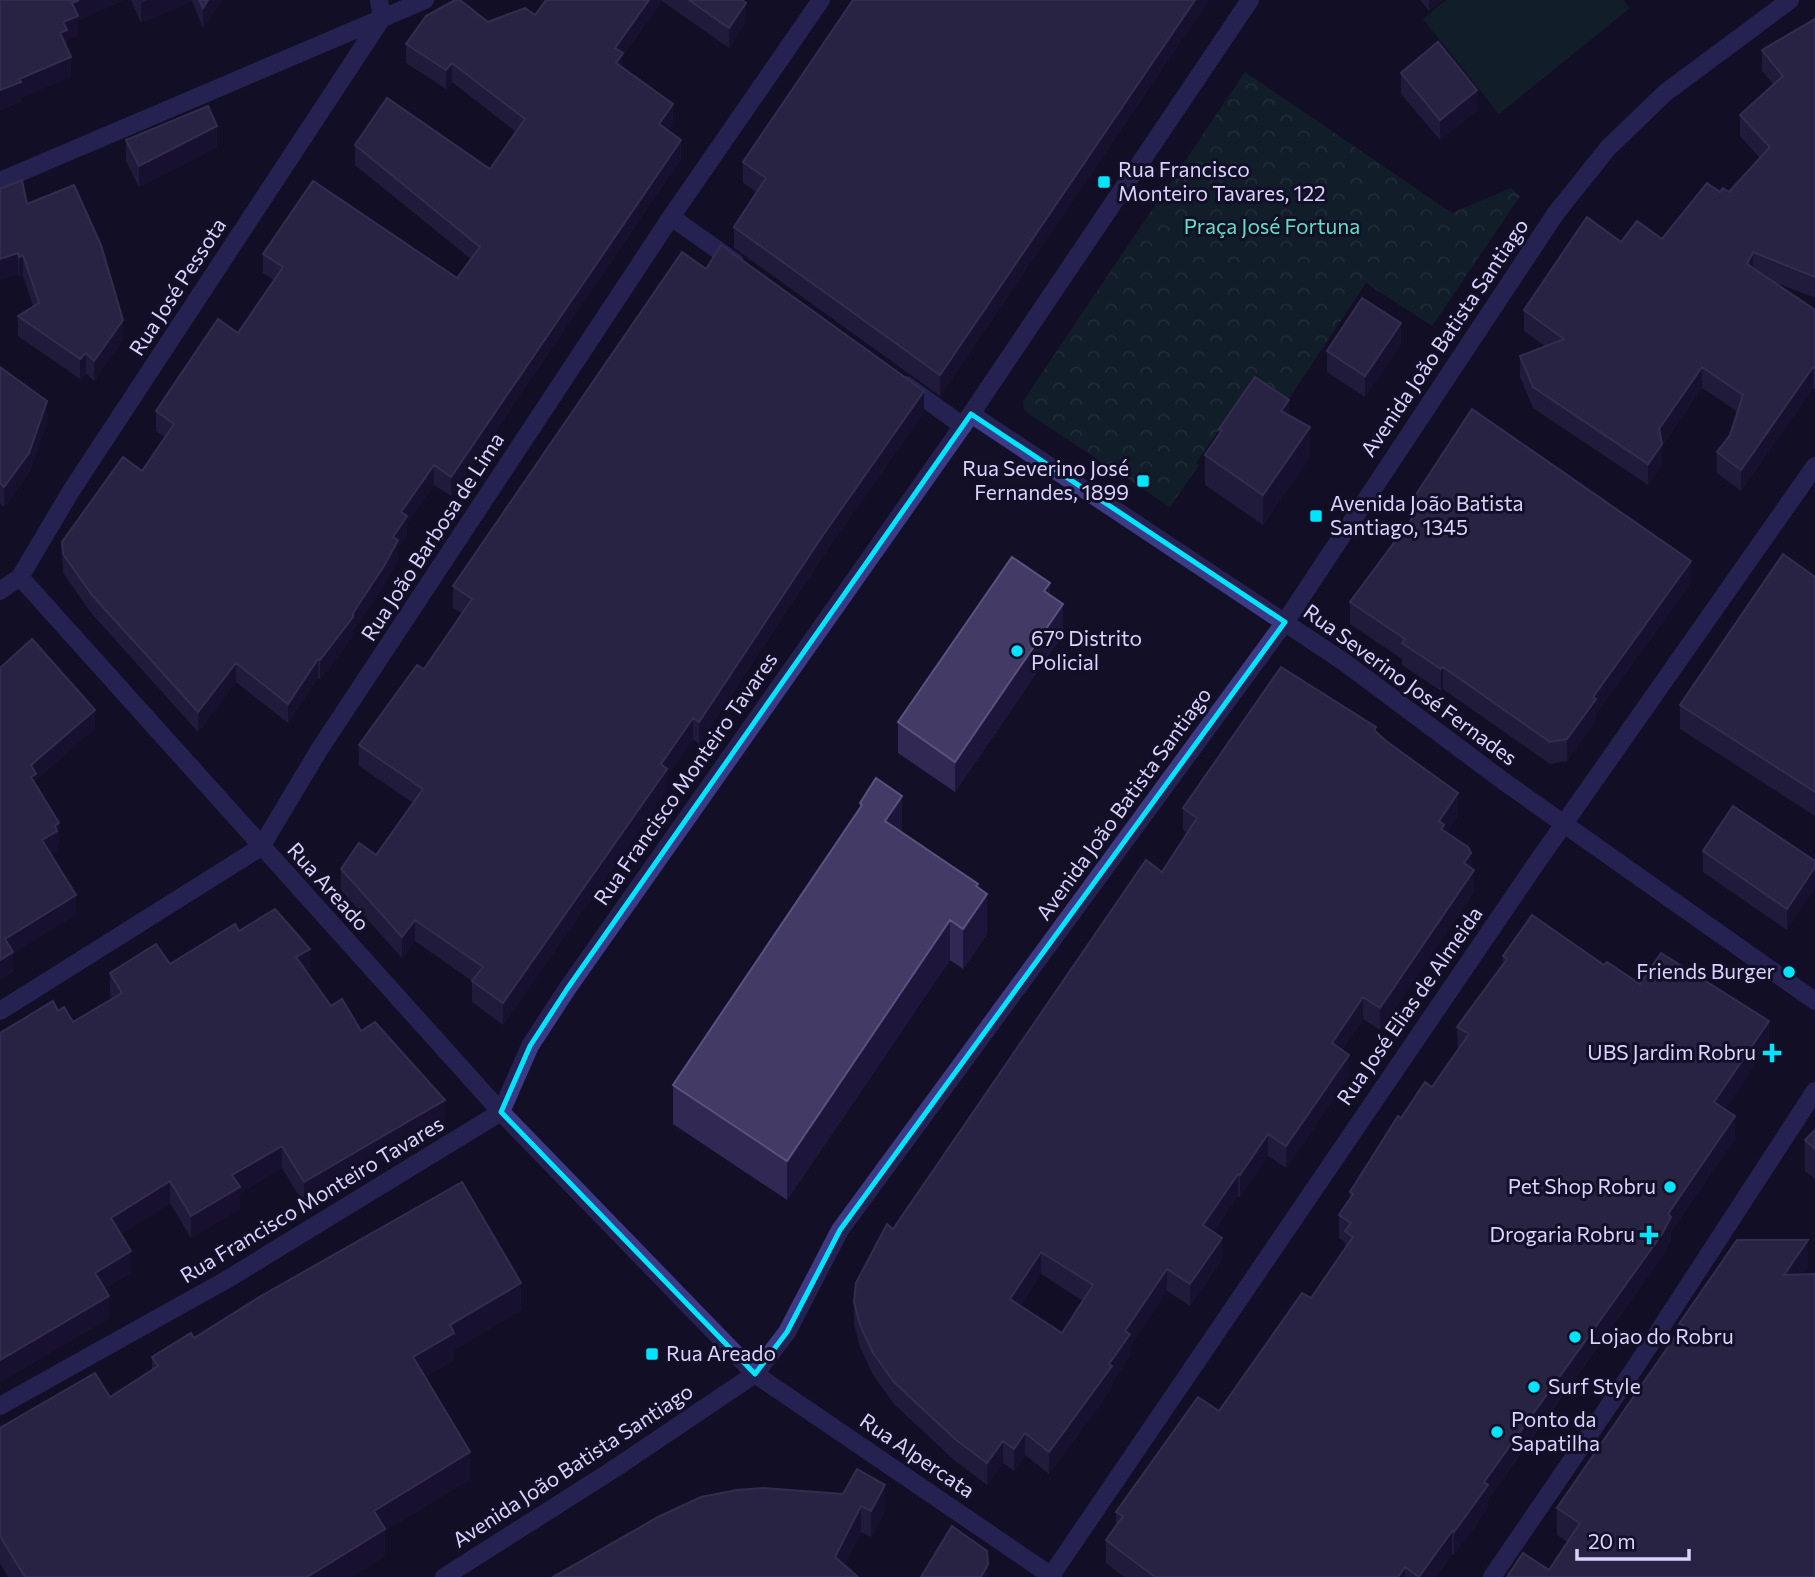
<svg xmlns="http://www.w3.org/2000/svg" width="1815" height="1577" viewBox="0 0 1815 1577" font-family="Commissioner,sans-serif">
<defs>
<pattern id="park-crowns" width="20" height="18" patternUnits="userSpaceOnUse" patternTransform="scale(1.75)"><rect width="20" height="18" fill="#12302f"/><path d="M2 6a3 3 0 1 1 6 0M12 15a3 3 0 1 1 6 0" fill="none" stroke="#344d4e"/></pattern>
</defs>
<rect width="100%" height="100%" fill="#130f26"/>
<path fill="#12302f" d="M 1446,0 L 1623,0 L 1630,8 L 1499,114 L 1423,19 Z"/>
<path fill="url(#park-crowns)" d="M 1245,72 L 1452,213 L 1511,188 L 1520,196 L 1432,326 L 1366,283 L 1284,406 L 1251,384 L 1196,463 L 1199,465 L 1170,507 L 1029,414 L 1024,409 L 1023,401 Z"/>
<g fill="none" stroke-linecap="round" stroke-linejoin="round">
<path stroke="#3d3a85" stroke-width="18" d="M 0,181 L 425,0
M 671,217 L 735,262
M 906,385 L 963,426
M 971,414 L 1344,662 L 1506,783 L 1815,1001
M 20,577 L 501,1112 L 755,1374 L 1053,1577
M 0,591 L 20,577 L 71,491 L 382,18 L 379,0
M 0,1011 L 261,847 L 319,750 L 671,217 L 821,0
M 0,1406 L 226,1280 L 501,1112 L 530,1046 L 567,989 L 971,414 L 1250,0
M 444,1577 L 614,1469 L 755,1374 L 787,1332 L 840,1230 L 1285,622 L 1556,213 L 1608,148 L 1665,93 L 1790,0
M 1050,1577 L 1535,865 L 1815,466
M 1492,1577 L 1634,1369 L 1815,1091"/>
</g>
<path fill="#312854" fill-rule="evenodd" d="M 131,0 L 222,0 L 203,28 L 192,1 L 141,23 Z
M 546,0 L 742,0 L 746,22 L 729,48 L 662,1 L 623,56 L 623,68 L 673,123 L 668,130 L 681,159 L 451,496 L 434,485 L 407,523 L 407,535 L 398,548 L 398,560 L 384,585 L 353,631 L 353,636 L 320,680 L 318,678 L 288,723 L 236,682 L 198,732 L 92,614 L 63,573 L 62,542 L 142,471 L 165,437 L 156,431 L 156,411 L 238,333 L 274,280 L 263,273 L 263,254 L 457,278 L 471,259 L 355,165 L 355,145 L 490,169 L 516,132 L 452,82 L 446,89 L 406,63 L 406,44 L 488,22 L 535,15 Z
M 1209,0 L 940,396 L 734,248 L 734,227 L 757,192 L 743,183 L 743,162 Z
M 1420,0 L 1442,0 L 1429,11 Z
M 1815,19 L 1815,298 L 1770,280 L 1815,310 L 1815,389 L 1813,388 L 1741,491 L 1717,473 L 1717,452 L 1730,435 L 1738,412 L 1702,388 L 1662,446 L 1662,465 L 1648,485 L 1533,408 L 1520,377 L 1520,356 L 1545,346 L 1524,331 L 1524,310 L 1621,242 L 1662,239 L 1720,192 L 1729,192 L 1760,158 L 1740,136 L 1740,115 L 1773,84 L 1762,71 L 1762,50 Z
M 1401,73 L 1477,110 L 1440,140 L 1401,94 Z
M 126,140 L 217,147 L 139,187 L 126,161 Z
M 0,189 L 27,204 L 123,340 L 94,381 L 86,373 L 80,379 L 18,336 L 18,316 L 33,306 L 23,276 L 19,277 L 18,274 L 0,279 Z
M 706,269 L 924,412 L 821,559 L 699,744 L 693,739 L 667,776 L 667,790 L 503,1025 L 472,1002 L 472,981 L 415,941 L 402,958 L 341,890 L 341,869 L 376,855 L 413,803 L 359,766 L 359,745 L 424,669 L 462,613 L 453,608 L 453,586 Z
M 1401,344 L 1365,397 L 1327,372 L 1327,351 Z
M 0,367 L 47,421 L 29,473 L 4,507 L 0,503 Z
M 1289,416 L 1310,457 L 1263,525 L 1205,485 L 1205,455 L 1219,435 L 1219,429 Z
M 1413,499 L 1691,583 L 1596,714 L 1596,720 L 1567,761 L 1550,764 L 1443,689 L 1441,691 L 1402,665 L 1402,659 L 1350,624 L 1350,602 L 1413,517 Z
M 1815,577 L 1815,816 L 1680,729 L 1680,705 Z
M 1050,595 L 1063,634 L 955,792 L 898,753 L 898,722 Z
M 1376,732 L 1458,815 L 1446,833 L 1471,868 L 1474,892 L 1380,1030 L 1363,1019 L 1342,1050 L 1349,1077 L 1286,1168 L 1268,1156 L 1240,1197 L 1238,1196 L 1213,1232 L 1222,1260 L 1190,1306 L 1167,1291 L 1130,1347 L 1130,1356 L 1112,1382 L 1112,1388 L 1049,1474 L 1025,1455 L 1014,1471 L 1003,1463 L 987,1485 L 955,1461 L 894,1404 L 873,1375 L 860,1347 L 854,1324 L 854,1302 L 893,1229 L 1162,872 L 1187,833 L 1183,830 L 1183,808 ZM 1041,1274 L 1083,1301 L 1062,1333 L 1020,1306 Z
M 860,803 L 978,888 L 987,934 L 963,969 L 950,960 L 787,1200 L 673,1124 L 673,1085 L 860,809 Z
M 1703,851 L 1815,861 L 1787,930 L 1703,872 Z
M 239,931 L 310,970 L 307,972 L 331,1006 L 361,1031 L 445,1121 L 304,1204 L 282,1168 L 240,1193 L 240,1209 L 191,1238 L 170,1203 L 121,1234 L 131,1273 L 104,1289 L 109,1318 L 0,1382 L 0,1033 L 58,1011 L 73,1022 L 112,999 L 110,995 L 110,973 L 170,964 Z
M 1503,956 L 1604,965 L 1640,984 L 1769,1044 L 1725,1109 L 1735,1139 L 1671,1232 L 1671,1240 L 1662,1257 L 1488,1499 L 1488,1508 L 1454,1555 L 1452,1554 L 1436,1577 L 1124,1577 L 1106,1563 L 1106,1540 L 1116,1526 L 1116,1512 L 1219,1411 L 1311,1298 L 1345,1247 L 1345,1242 L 1339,1238 L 1339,1215 L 1350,1200 L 1350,1192 L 1401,1118 L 1432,1087 L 1458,1050 L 1457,1027 L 1503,965 Z
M 1815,1130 L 1815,1179 L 1805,1171 L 1805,1140 Z
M 1808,1267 L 1803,1274 L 1549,1570 L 1567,1542 L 1557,1535 L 1557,1508 L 1679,1330 L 1679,1324 Z
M 521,1310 L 454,1350 L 454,1360 L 425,1377 L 470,1479 L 385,1531 L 385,1556 L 351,1577 L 8,1577 L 0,1563 L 0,1428 L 110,1397 L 152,1370 L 152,1357 L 194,1338 Z
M 763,1488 L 885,1511 L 871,1537 L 861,1532 L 844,1565 L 553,1577 Z"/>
<path fill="#1d163a" d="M 79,0 L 124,0 L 78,21 L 78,36 L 67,40 L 67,50 L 60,33 L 63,22 L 72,3 Z
M 148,0 L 192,0 L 192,1 L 141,23 L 141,3 Z
M 208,0 L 222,0 L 203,28 L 203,8 Z
M 649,0 L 662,0 L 662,1 L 623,56 L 623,73 L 616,82 L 615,48 Z
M 1195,0 L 1209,0 L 940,396 L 940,375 Z
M 1429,0 L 1442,0 L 1429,11 Z
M 746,3 L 746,22 L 729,48 L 729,28 Z
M 71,57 L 71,77 L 21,98 L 21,102 L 0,111 L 0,90 L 19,79 Z
M 452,63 L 452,82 L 446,89 L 446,70 Z
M 1477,90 L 1477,110 L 1440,140 L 1440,120 Z
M 673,104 L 673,123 L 659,143 L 659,124 Z
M 217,126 L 217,147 L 139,187 L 139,166 Z
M 681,140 L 681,159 L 451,496 L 451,477 Z
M 1753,252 L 1753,273 L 1747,264 Z
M 18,253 L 18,274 L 0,279 L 0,259 Z
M 23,255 L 23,276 L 19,277 L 19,257 Z
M 123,320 L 123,340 L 94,381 L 94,361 Z
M 1401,323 L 1401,344 L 1365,397 L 1365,376 Z
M 86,353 L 86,373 L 80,379 L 80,359 Z
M 1702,367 L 1702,388 L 1662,446 L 1662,465 L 1648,485 L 1648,464 L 1659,429 Z
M 1813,367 L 1813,388 L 1741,491 L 1741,470 Z
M 924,391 L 924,412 L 821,559 L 699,744 L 699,722 L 821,538 Z
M 1289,400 L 1289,430 L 1281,411 Z
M 47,401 L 47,421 L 29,473 L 4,507 L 4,487 Z
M 1310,427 L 1310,457 L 1263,525 L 1263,495 Z
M 434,465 L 434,485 L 407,523 L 407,535 L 398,548 L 398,560 L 384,585 L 353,631 L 353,636 L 320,680 L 320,660 L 353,613 L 393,537 L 401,512 Z
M 1691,561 L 1691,583 L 1596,714 L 1596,720 L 1567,761 L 1567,739 L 1593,697 Z
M 1050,583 L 1050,613 L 1044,591 Z
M 1063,604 L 1063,634 L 955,792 L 955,762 Z
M 318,659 L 318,678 L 288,723 L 288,704 Z
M 236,663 L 236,682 L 198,732 L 198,712 Z
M 1443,667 L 1443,689 L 1441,691 L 1441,669 Z
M 95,710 L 95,729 L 36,780 L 36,794 L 31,797 L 31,765 Z
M 693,718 L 693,739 L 667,776 L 667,790 L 503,1025 L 503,1003 Z
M 1458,793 L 1458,815 L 1444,837 L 1439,821 Z
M 902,796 L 902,836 L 885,821 Z
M 59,823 L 59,843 L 57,844 L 57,850 L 42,860 L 42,840 L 55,826 Z
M 1471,853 L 1471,874 L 1474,870 L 1474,892 L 1380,1030 L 1380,1008 Z
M 1815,867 L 1815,888 L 1787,930 L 1787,909 Z
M 978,884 L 978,908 L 987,894 L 987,934 L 963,969 L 963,929 L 976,886 Z
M 76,895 L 76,915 L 13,953 L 13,972 L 0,980 L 0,960 L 5,939 Z
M 415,920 L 415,941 L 402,958 L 402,937 Z
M 950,920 L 950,960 L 787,1200 L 787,1161 Z
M 310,949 L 310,970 L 296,979 L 296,957 Z
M 1363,997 L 1363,1019 L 1332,1065 L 1332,1043 Z
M 1769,1021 L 1769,1044 L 1714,1125 L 1714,1102 Z
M 1349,1055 L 1349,1077 L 1286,1168 L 1286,1146 Z
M 445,1100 L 445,1121 L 304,1204 L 304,1182 Z
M 1735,1116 L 1735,1139 L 1671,1232 L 1671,1240 L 1662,1257 L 1515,1460 L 1488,1499 L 1488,1508 L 1454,1555 L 1454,1532 L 1484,1482 Z
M 1268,1134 L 1268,1156 L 1240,1197 L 1240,1175 Z
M 282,1146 L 282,1168 L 240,1193 L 240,1209 L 191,1238 L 191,1216 L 232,1175 Z
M 1238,1174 L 1238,1196 L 1203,1247 L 1203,1225 Z
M 170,1181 L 170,1203 L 111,1240 L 111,1218 Z
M 1222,1238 L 1222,1260 L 1190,1306 L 1190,1284 Z
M 1808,1240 L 1808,1267 L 1784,1303 L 1784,1275 Z
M 131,1251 L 131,1273 L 95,1295 L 95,1273 Z
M 1041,1252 L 1041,1274 L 1010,1321 L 1010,1299 Z
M 1167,1269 L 1167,1291 L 1130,1347 L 1130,1356 L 1112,1382 L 1112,1388 L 1049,1474 L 1049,1452 L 1109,1364 L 1125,1331 Z
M 521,1283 L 521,1310 L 454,1350 L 454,1360 L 413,1384 L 413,1357 L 450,1325 Z
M 109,1296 L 109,1318 L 0,1382 L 0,1360 Z
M 1025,1433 L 1025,1455 L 1014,1471 L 1014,1449 Z
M 1003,1441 L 1003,1463 L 987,1485 L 987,1463 Z
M 470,1452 L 470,1479 L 385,1531 L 385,1556 L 351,1577 L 307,1577 L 374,1511 Z
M 885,1485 L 885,1511 L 871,1537 L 871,1511 Z
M 861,1506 L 861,1532 L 838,1577 L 835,1557 Z
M 1452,1531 L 1452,1554 L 1436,1577 L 1419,1577 Z
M 988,1564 L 988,1577 L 981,1577 Z
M 1405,1567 L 1405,1577 L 1398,1577 Z"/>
<path fill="#433a66" stroke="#5a527e" stroke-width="2" fill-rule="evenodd" d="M 0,0 L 79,0 L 72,3 L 78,16 L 63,22 L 67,30 L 60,33 L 71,57 L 19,79 L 21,82 L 0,90 Z
M 199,0 L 208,0 L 203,8 Z
M 455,0 L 460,0 L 488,22 L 525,8 L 535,15 L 546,0 L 649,0 L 615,48 L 623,53 L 616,63 L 673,104 L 659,124 L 681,140 L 451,477 L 434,465 L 401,512 L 407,516 L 393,537 L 398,540 L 384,566 L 353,613 L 353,617 L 320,660 L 318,659 L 288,704 L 236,663 L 198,712 L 92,595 L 63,554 L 62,542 L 123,457 L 142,471 L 174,424 L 156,411 L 218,319 L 238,333 L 283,267 L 263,254 L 313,181 L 457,278 L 480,247 L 355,145 L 387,98 L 490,169 L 525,119 L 452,63 L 446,70 L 406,44 L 426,16 Z
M 689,0 L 742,0 L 746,3 L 729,28 Z
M 853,0 L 1195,0 L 940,375 L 734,227 L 766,178 L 743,162 Z
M 1815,19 L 1815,277 L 1753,252 L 1747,264 L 1815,310 L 1815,369 L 1813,367 L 1741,470 L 1717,452 L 1730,435 L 1743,395 L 1702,367 L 1659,429 L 1662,444 L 1648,464 L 1533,387 L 1520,356 L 1564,339 L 1524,310 L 1587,217 L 1621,242 L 1637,221 L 1662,239 L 1707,183 L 1720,192 L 1723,188 L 1729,192 L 1770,147 L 1740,115 L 1783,76 L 1762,50 Z
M 1438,42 L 1477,90 L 1440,120 L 1401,73 Z
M 208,106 L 217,126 L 139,166 L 126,140 Z
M 22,180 L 27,204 L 74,185 L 101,245 L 123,320 L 94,361 L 86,353 L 80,359 L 18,316 L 39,303 L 23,255 L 19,257 L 18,253 L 0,259 L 0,189 Z
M 721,245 L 924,391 L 821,538 L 699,722 L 693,718 L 661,764 L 667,769 L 503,1003 L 472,981 L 483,967 L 415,920 L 402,937 L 341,869 L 359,843 L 376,855 L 423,789 L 359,745 L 417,665 L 424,669 L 472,599 L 453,586 L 682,252 L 706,269 Z
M 1362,298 L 1401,323 L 1365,376 L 1327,351 Z
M 0,367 L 47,401 L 29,453 L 4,487 L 0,483 Z
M 1255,377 L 1289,400 L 1281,411 L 1310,427 L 1263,495 L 1205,455 L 1222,430 L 1219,429 Z
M 1472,409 L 1691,561 L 1593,697 L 1596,699 L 1567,739 L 1550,742 L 1443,667 L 1441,669 L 1402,643 L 1405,639 L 1350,602 L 1422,505 L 1413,499 Z
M 1783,554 L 1815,577 L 1815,792 L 1680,705 Z
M 1012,557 L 1050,583 L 1044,591 L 1063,604 L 955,762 L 898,722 Z
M 32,639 L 95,710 L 31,765 L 36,774 L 31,777 L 59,823 L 55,826 L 57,831 L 42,840 L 76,895 L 5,939 L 13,952 L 0,960 L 0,668 Z
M 1281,667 L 1376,727 L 1374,730 L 1386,741 L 1458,793 L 1439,821 L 1444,825 L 1441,829 L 1468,847 L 1471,853 L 1464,863 L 1474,870 L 1380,1008 L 1363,997 L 1332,1043 L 1349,1055 L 1286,1146 L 1268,1134 L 1240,1175 L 1238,1174 L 1203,1225 L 1222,1238 L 1190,1284 L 1167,1269 L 1125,1331 L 1130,1334 L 1109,1364 L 1112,1366 L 1049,1452 L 1025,1433 L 1014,1449 L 1003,1441 L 987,1463 L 955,1439 L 894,1382 L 873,1353 L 860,1325 L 854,1302 L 856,1283 L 887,1224 L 893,1229 L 1146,860 L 1162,872 L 1197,818 L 1183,808 ZM 1041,1252 L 1093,1285 L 1062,1333 L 1010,1299 Z
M 876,778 L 902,796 L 885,821 L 978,884 L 976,886 L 987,894 L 963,929 L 950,920 L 787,1161 L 673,1085 L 862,805 L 860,803 Z
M 1733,806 L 1815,861 L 1815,867 L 1787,909 L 1703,851 Z
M 275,909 L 310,949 L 296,957 L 331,1006 L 342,999 L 361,1031 L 375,1022 L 445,1100 L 304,1182 L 282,1146 L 232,1175 L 240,1187 L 191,1216 L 170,1181 L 111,1218 L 131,1251 L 95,1273 L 109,1296 L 0,1360 L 0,1033 L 53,1001 L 58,1011 L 64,1007 L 73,1022 L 122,993 L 110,973 L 156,944 L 170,964 L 235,924 L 239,931 Z
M 1532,915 L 1604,965 L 1607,962 L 1640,984 L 1661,953 L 1769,1021 L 1714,1102 L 1735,1116 L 1668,1214 L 1671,1217 L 1662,1234 L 1484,1482 L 1488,1485 L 1454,1532 L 1452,1531 L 1419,1577 L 1405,1567 L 1398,1577 L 1155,1577 L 1106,1540 L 1123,1516 L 1116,1512 L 1198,1397 L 1219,1411 L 1302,1293 L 1311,1298 L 1353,1237 L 1345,1231 L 1351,1223 L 1339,1215 L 1353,1194 L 1350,1192 L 1398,1116 L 1401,1118 L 1425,1082 L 1432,1087 L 1469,1034 L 1457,1027 L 1507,959 L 1503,956 Z
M 1815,1130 L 1815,1149 L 1805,1140 Z
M 462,1182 L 521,1283 L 450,1325 L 454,1333 L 413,1357 L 470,1452 L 374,1511 L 385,1529 L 307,1577 L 25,1577 L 0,1536 L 0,1428 L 95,1373 L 110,1397 L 158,1366 L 152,1357 L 191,1333 L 194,1338 L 261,1296 Z
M 1737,1240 L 1808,1240 L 1784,1275 L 1815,1274 L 1815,1577 L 1507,1577 L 1523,1553 L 1549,1570 L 1580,1523 L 1557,1508 L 1683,1325 L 1679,1324 Z
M 857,1469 L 885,1485 L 871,1511 L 861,1506 L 835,1557 L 858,1577 L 553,1577 L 658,1517 L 701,1497 L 737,1490 L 763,1488 L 843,1494 Z
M 952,1526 L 987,1551 L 988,1564 L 981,1577 L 921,1577 Z"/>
<path d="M0 0H1815V1577H0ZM 971,414 L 1285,622 L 840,1230 L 787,1332 L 755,1374 L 501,1112 L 530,1046 L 567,989 Z" fill="#130f26" fill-opacity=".55" fill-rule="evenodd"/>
<path fill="none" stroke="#00e5ff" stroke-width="5" stroke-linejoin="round" d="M 971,414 L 1285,622 L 840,1230 L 787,1332 L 755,1374 L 501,1112 L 530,1046 L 567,989 Z"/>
<g fill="#00e5ff" stroke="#130f26" stroke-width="2.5">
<rect x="1097" y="175" width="14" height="14" rx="3.5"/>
<rect x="1136" y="474" width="14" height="14" rx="3.5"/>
<rect x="1309" y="509" width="14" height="14" rx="3.5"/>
<circle cx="1017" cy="651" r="7"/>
<circle cx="1789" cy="972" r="7"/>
<path d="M1768.5 1042.5h7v7h7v7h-7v7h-7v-7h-7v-7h7z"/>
<circle cx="1670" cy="1187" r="7"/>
<path d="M1645.5 1224.5h7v7h7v7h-7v7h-7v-7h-7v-7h7z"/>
<circle cx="1575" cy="1337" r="7"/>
<rect x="645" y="1347" width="14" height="14" rx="3.5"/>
<circle cx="1534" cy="1387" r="7"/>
<circle cx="1497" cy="1432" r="7"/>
</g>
<g text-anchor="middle" stroke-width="6" stroke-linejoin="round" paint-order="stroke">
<g font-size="21" fill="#d9d4ff" stroke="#130f26" text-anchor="start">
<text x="1118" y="177">Rua Francisco<tspan x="1118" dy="24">Monteiro Tavares, 122</tspan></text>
<text x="1129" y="476" text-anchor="end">Rua Severino José<tspan x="1129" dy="24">Fernandes, 1899</tspan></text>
<text x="1330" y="511">Avenida João Batista<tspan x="1330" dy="24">Santiago, 1345</tspan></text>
<text x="1031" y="646">67º Distrito<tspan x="1031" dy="24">Policial</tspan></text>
<text x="1775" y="979" text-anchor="end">Friends Burger</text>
<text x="1756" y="1060" text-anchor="end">UBS Jardim Robru</text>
<text x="1656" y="1194" text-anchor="end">Pet Shop Robru</text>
<text x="1635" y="1242" text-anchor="end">Drogaria Robru</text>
<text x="1589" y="1344">Lojao do Robru</text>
<text x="666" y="1361">Rua Areado</text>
<text x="1548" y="1394">Surf Style</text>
<text x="1511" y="1427">Ponto da<tspan x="1511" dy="24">Sapatilha</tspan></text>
</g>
<g font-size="21" fill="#5fe0c0" stroke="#130f26">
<text x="1272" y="234">Praça José Fortuna</text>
</g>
<g font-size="21" fill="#d9d4ff" stroke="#130f26">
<text transform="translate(178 287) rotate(-57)" y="7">Rua José Pessota</text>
<text transform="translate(1445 338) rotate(-56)" y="7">Avenida João Batista Santiago</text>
<text transform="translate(433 537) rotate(-57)" y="7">Rua João Barbosa de Lima</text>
<text transform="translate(1410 685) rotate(36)" y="7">Rua Severino José Fernades</text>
<text transform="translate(686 779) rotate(-55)" y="7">Rua Francisco Monteiro Tavares</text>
<text transform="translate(1124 804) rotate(-54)" y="7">Avenida João Batista Santiago</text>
<text transform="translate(328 887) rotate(48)" y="7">Rua Areado</text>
<text transform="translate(1410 1006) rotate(-55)" y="7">Rua José Elias de Almeida</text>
<text transform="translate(312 1200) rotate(-31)" y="7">Rua Francisco Monteiro Tavares</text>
<text transform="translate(917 1456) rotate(34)" y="7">Rua Alpercata</text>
<text transform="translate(573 1466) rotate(-33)" y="7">Avenida João Batista Santiago</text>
</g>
</g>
<path d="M1577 1549v10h112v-10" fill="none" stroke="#d9d4ff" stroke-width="3.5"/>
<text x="1588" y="1549" font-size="21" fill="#d9d4ff" stroke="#130f26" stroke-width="5" paint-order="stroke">20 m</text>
</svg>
